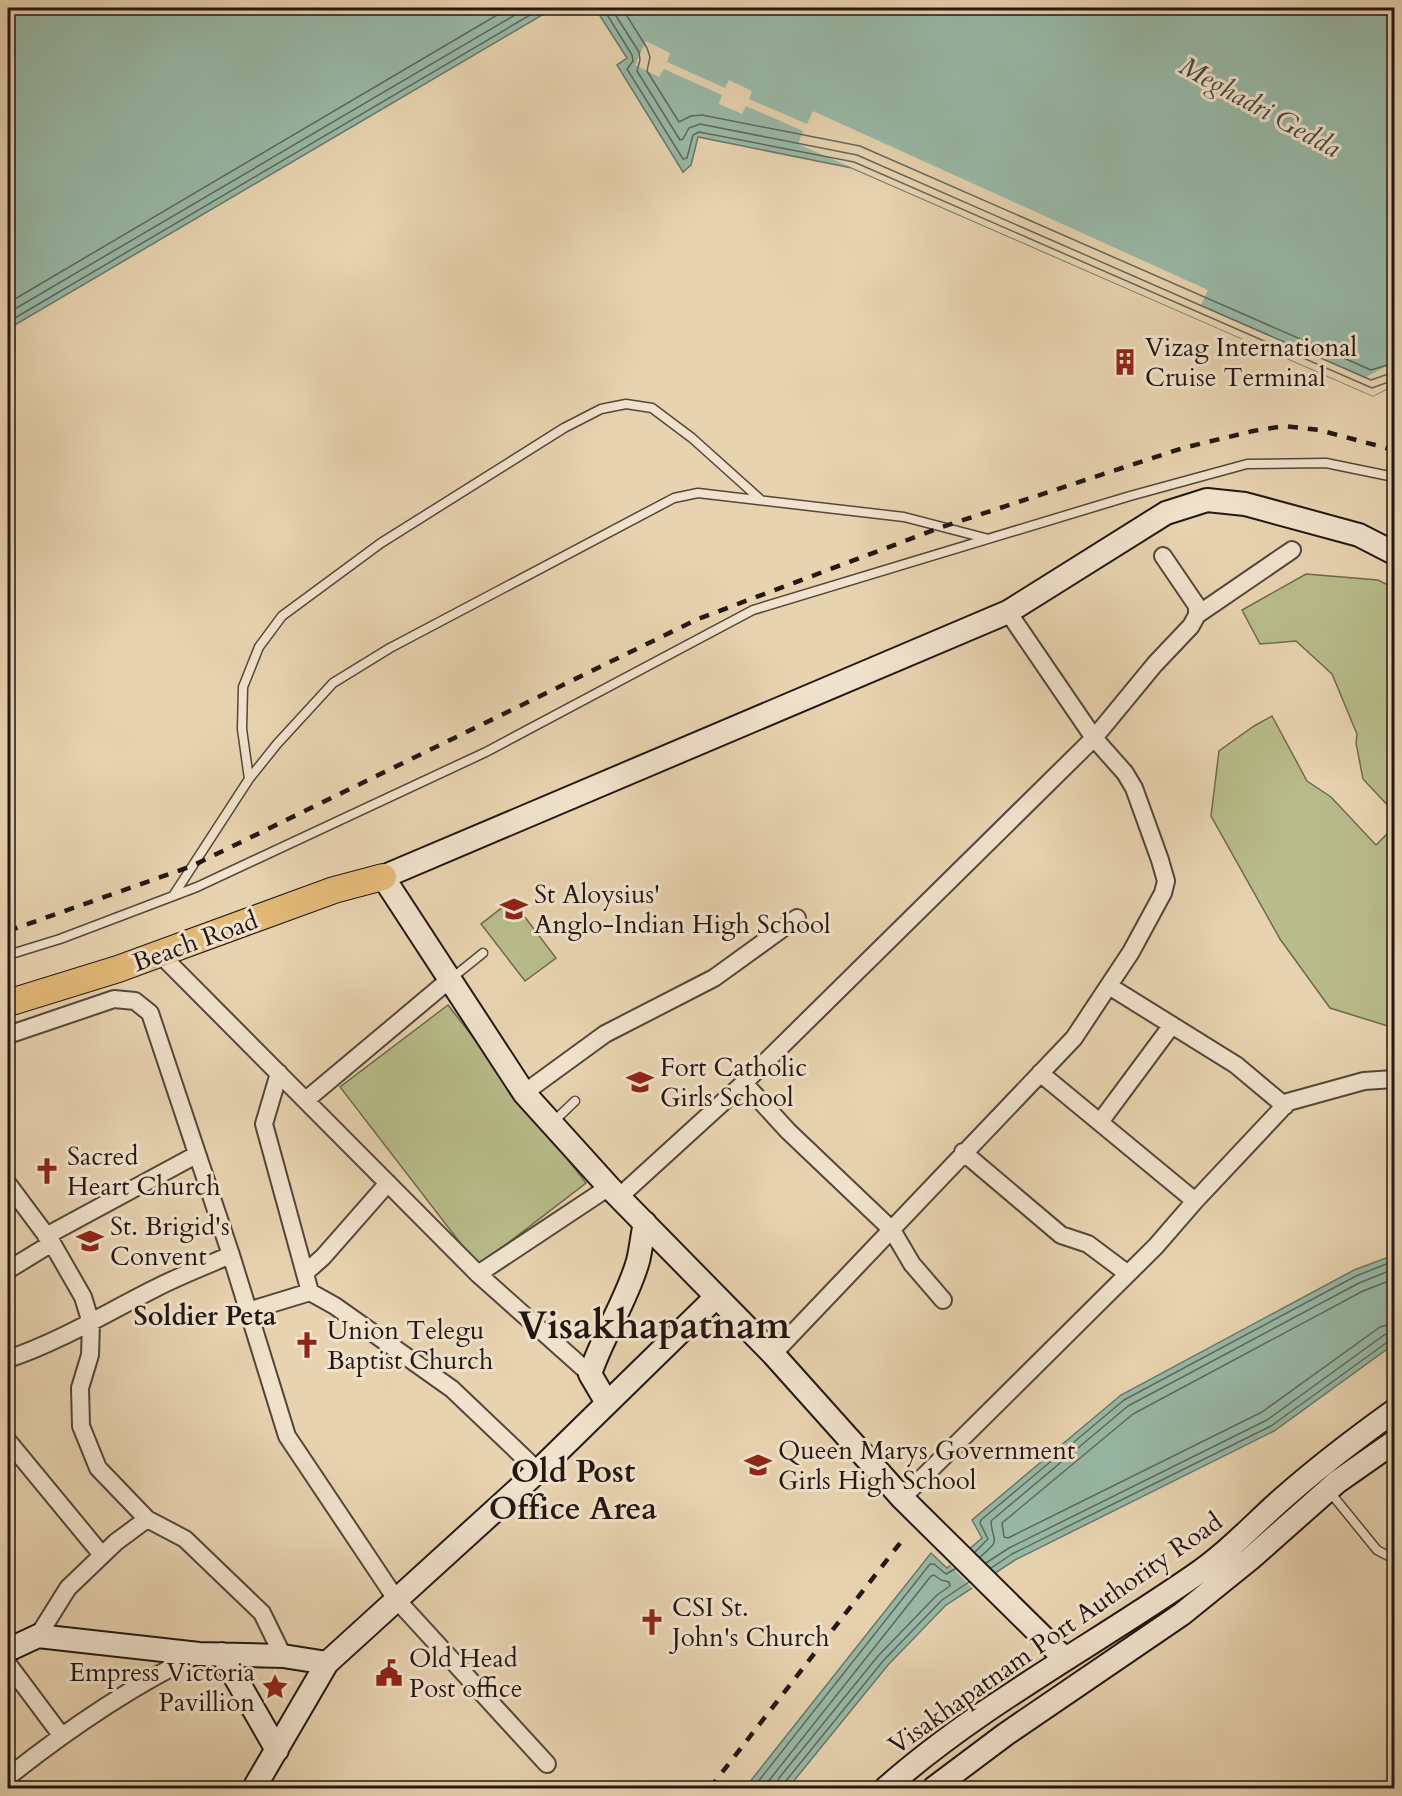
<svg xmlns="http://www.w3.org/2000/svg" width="1402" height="1796" viewBox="0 0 1402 1796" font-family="Cardo,serif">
<rect width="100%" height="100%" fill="#e8d3b0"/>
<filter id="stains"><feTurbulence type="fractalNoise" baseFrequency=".00333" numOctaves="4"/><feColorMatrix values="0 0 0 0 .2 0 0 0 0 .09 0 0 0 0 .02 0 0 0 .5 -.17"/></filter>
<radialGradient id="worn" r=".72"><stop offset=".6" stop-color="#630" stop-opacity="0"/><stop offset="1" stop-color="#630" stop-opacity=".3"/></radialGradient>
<path fill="#b8bc8a" stroke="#6e6a4e" stroke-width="1.5" d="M 1306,574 L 1378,580 L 1394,588 L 1394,812 L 1363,779 L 1356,743 L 1357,734 L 1332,674 L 1296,641 L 1260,644 L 1242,610 Z
M 1272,716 L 1307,781 L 1331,797 L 1376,845 L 1394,827 L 1394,1028 L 1330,1008 L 1280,939 L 1211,816 L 1219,751 L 1254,726 Z
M 512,900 L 556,958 L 525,981 L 481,924 Z
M 448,1005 L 586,1183 L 478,1266 L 340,1087 Z"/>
<path fill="#98b9a7" stroke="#69786b" stroke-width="1.5" d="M 8,8 L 554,8 L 8,329 Z
M 595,8 L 1394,8 L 1394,385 L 1373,396 L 852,168 L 698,137 L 691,165 L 683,172 L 617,65 L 627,58 Z
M 1394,1255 L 1394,1344 L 1274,1431 L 1015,1560 L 946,1605 L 888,1665 L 788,1788 L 745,1788 L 931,1553 L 947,1568 L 982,1538 L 972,1520 L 1121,1395 L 1354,1270 Z"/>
<path fill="#e8d3b0" d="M 646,41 L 670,53 L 667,62 L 725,88 L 729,80 L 752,91 L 749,99 L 807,124 L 813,111 L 1208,290 L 1201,305 L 1366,377 L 1394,362 L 1394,385 L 1373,396 L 798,144 L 803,131 L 746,106 L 742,114 L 719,104 L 722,95 L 664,69 L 659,77 L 635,65 Z
M 969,1546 L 998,1575 L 974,1590 L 948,1563 Z"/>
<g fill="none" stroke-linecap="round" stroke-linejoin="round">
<path stroke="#5e685c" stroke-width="1.5" d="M 603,8 L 632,55 L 633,61 L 627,69 L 683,159 L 687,158 L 693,135 L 699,132 L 854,162 L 1372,388 L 1394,380
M 611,8 L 639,52 L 640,60 L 637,71 L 680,140 L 683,139 L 689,128 L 700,124 L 857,155 L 1371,380 L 1394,372
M 622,8 L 647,48 L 650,57 L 647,71 L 679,122 L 691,116 L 702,115 L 860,146 L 1371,370 L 1394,363
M 8,303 L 509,8
M 8,313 L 527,8
M 8,322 L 542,8
M 1394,1279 L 1363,1291 L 1133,1414 L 1002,1523 L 1004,1537 L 1008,1538 L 1262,1412 L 1380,1327 L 1394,1323
M 975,1552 L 988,1539 L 980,1523 L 981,1520 L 1124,1400 L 1356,1276 L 1394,1261
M 980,1557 C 1003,1538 992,1543 991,1521 L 1128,1406 L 1359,1283 L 1394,1269
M 986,1563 L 1009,1548 L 1267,1420 L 1384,1335 L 1394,1332
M 991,1568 L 1012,1554 L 1271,1426 L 1389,1341 L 1394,1340
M 753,1788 L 930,1564 L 934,1564 L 946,1574 L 955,1569
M 763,1788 L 931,1576 L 934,1575 L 941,1580 L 949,1582 L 950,1586 L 937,1595 L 878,1656 L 779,1778 L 776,1788
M 783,1788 L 785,1782 L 883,1661 L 942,1600 L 969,1582"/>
<defs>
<path id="lane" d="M 249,779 L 242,729 L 243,687 L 259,647 L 282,616 L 381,543 L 564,428 L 601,409 L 626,404 L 652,408 L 692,438 L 761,500
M 173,896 L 249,779 L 277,744 L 333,683 L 390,648 L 674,498 L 698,493 L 904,517 L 985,538
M 8,955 L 60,939 L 197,887 L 486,752 L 753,610 L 1130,496 L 1247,464 L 1326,463 L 1394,477
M 452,978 L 483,953
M 552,1123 L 575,1101
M 1329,1491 L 1377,1550 L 1394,1559"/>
<path id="street" d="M 1197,615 L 1292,550
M 159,953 L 478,1274 L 590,1374
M 1109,986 L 1236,1065 L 1285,1106
M 8,1035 L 114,999 L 135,1001 L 150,1013 L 231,1255 L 287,1436 L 396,1599 L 547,1764
M 279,1073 L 264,1124 L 310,1292
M 1040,1073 L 1195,1201
M 744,1083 L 788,1131 L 892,1230 L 912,1264 L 943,1300
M 524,1093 L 605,1034 L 714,978 L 797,918
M 306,1100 L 449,980
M 1100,1122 L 1172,1025
M 963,1152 L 1061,1235 L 1088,1244 L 1128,1274
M 8,1184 L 52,1243 L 83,1297 L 91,1323 L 90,1355 L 80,1388 L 81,1426 L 98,1468 L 147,1519
M 619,1197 L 744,1083 L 1094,738 L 1155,664 L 1191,626 L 1197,615 L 1197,606 L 1163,556
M 46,1236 L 196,1155
M 8,1270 L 52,1243
M 305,1273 L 323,1257 L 388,1183
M 478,1274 L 609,1187
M 248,1311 L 310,1292 L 335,1306 L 452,1389 L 538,1471
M 773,1354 L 1074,1038 L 1131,952 L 1163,893 L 1166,881 L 1160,860 L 1134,788 L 1125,773 L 1094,738 L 1008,612
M 8,1359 C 59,1342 106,1313 154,1289 C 179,1276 205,1266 231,1255
M 8,1441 L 102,1555
M 902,1498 L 1156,1246 L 1195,1201 L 1288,1102 L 1364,1081 L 1394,1079
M 38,1636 L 68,1588 L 116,1542 L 147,1519 L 185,1539 L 262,1613 L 283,1656
M 8,1664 L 61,1735
M 8,1777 C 67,1730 130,1687 198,1654"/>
<path id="secondary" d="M 607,1403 L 590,1374 C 603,1335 627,1300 638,1261 C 641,1249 642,1236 645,1223
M 8,1650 L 38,1636 L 199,1654 L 283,1656 L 327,1663
M 222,1654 L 277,1750
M 1065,1659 L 902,1498 L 773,1354 L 609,1187 L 524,1093 L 383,877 L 1008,612 L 1166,513 L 1207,500 L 1245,504 L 1359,535 L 1394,553
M 254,1788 L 327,1663 L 538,1471 L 716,1297
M 886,1788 C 980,1705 1093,1646 1195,1575 C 1227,1553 1252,1526 1281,1500 C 1317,1468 1355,1439 1394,1411
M 934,1788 L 1006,1734 L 1182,1614 L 1250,1559 L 1337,1482 L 1394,1442"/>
<path id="primary" d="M 8,1003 L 118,969 L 334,890 L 383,877"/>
</defs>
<use href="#lane" stroke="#54463a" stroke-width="11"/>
<use href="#street" stroke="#54463a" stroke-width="20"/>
<use href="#secondary" stroke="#231712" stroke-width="26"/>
<use href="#primary" stroke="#231712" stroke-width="28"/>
<use href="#lane" stroke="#f0e2cc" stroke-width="8"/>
<use href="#street" stroke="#f0e2cc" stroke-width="16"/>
<use href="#secondary" stroke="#f0e2cc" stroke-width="22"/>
<use href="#primary" stroke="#e4ba78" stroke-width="26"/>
<path stroke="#231712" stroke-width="4.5" stroke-dasharray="10 10" stroke-linecap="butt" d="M 8,931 L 192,866 L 698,619 L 942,527 L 1183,448 L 1253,431 L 1284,426 L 1319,430 L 1394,450
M 710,1788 L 904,1538"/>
</g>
<defs>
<symbol id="building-bare" viewBox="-9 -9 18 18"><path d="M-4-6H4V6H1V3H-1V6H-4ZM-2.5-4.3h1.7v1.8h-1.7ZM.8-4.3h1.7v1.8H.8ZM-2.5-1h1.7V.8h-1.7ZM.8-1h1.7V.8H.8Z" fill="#8f2418" stroke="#f0e2cc" stroke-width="2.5" paint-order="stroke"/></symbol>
<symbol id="school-bare" viewBox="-9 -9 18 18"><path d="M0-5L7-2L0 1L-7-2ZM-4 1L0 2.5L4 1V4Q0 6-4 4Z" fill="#8f2418" stroke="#f0e2cc" stroke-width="2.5" paint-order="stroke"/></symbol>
<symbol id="church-bare" viewBox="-9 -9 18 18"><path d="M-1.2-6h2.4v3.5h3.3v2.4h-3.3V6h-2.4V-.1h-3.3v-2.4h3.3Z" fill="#8f2418" stroke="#f0e2cc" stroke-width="2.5" paint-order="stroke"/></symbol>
<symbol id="civic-bare" viewBox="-9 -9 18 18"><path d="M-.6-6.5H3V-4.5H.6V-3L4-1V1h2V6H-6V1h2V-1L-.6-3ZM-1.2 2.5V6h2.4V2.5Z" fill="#8f2418" stroke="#f0e2cc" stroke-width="2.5" paint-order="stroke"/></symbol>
<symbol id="sight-bare" viewBox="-9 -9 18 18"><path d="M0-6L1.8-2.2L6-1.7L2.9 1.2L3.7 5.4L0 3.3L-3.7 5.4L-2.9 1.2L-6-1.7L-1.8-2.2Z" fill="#8f2418" stroke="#f0e2cc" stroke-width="2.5" paint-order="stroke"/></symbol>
</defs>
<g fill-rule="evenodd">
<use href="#building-bare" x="1106" y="343" width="38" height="38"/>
<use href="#school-bare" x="495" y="890" width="38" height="38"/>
<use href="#school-bare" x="621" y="1063" width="38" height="38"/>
<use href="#church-bare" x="28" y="1152" width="38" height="38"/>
<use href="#school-bare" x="71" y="1222" width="38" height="38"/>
<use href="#church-bare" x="288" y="1326" width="38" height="38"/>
<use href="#school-bare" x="739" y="1446" width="38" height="38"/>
<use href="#church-bare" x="633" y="1603" width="38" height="38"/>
<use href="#civic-bare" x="370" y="1654" width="38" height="38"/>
<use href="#sight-bare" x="256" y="1668" width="38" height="38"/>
</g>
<g text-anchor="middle" stroke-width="6" stroke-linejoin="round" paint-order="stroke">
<g font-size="26" fill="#231712" stroke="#f0e2cc" text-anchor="start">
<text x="1145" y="356">Vizag International<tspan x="1145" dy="30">Cruise Terminal</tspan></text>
<text x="534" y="903">St Aloysius'<tspan x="534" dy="30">Anglo-Indian High School</tspan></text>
<text x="660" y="1076">Fort Catholic<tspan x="660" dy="30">Girls School</tspan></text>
<text x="67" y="1165">Sacred<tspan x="67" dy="30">Heart Church</tspan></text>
<text x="110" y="1235">St. Brigid's<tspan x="110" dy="30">Convent</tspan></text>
<text x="327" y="1339">Union Telegu<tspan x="327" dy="30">Baptist Church</tspan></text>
<text x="778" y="1459">Queen Marys Government<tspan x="778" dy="30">Girls High School</tspan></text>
<text x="672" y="1616">CSI St.<tspan x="672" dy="30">John's Church</tspan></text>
<text x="409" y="1667">Old Head<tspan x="409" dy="30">Post office</tspan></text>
<text x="255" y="1681" text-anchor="end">Empress Victoria<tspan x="255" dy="30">Pavillion</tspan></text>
</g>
<g font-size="26" fill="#231712" stroke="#f0e2cc">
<text transform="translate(195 941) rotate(-20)" y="9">Beach Road</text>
<text transform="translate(1055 1633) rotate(-35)" y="9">Visakhapatnam Port Authority Road</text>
</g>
<g font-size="27" font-style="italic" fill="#46483f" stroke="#f0e2cc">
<text transform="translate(1260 107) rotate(29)" y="9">Meghadri Gedda</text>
</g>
<g font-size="27" font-weight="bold" fill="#231712" stroke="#f0e2cc">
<text x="205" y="1325">Soldier Peta</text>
</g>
<g font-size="32" font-weight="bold" fill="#231712" stroke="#f0e2cc">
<text x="573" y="1482">Old Post<tspan x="573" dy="37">Office Area</tspan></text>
</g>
<g font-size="38" font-weight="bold" fill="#231712" stroke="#f0e2cc">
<text x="654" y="1338">Visakhapatnam</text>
</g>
</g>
<rect width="1402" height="1796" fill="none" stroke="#e8d3b0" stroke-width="30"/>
<rect x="9" y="9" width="1384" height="1778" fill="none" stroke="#231712" stroke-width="3"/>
<rect x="15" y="15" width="1372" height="1766" fill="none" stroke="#231712" stroke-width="1.5"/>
<rect width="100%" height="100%" filter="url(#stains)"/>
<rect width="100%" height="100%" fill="url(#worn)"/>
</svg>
